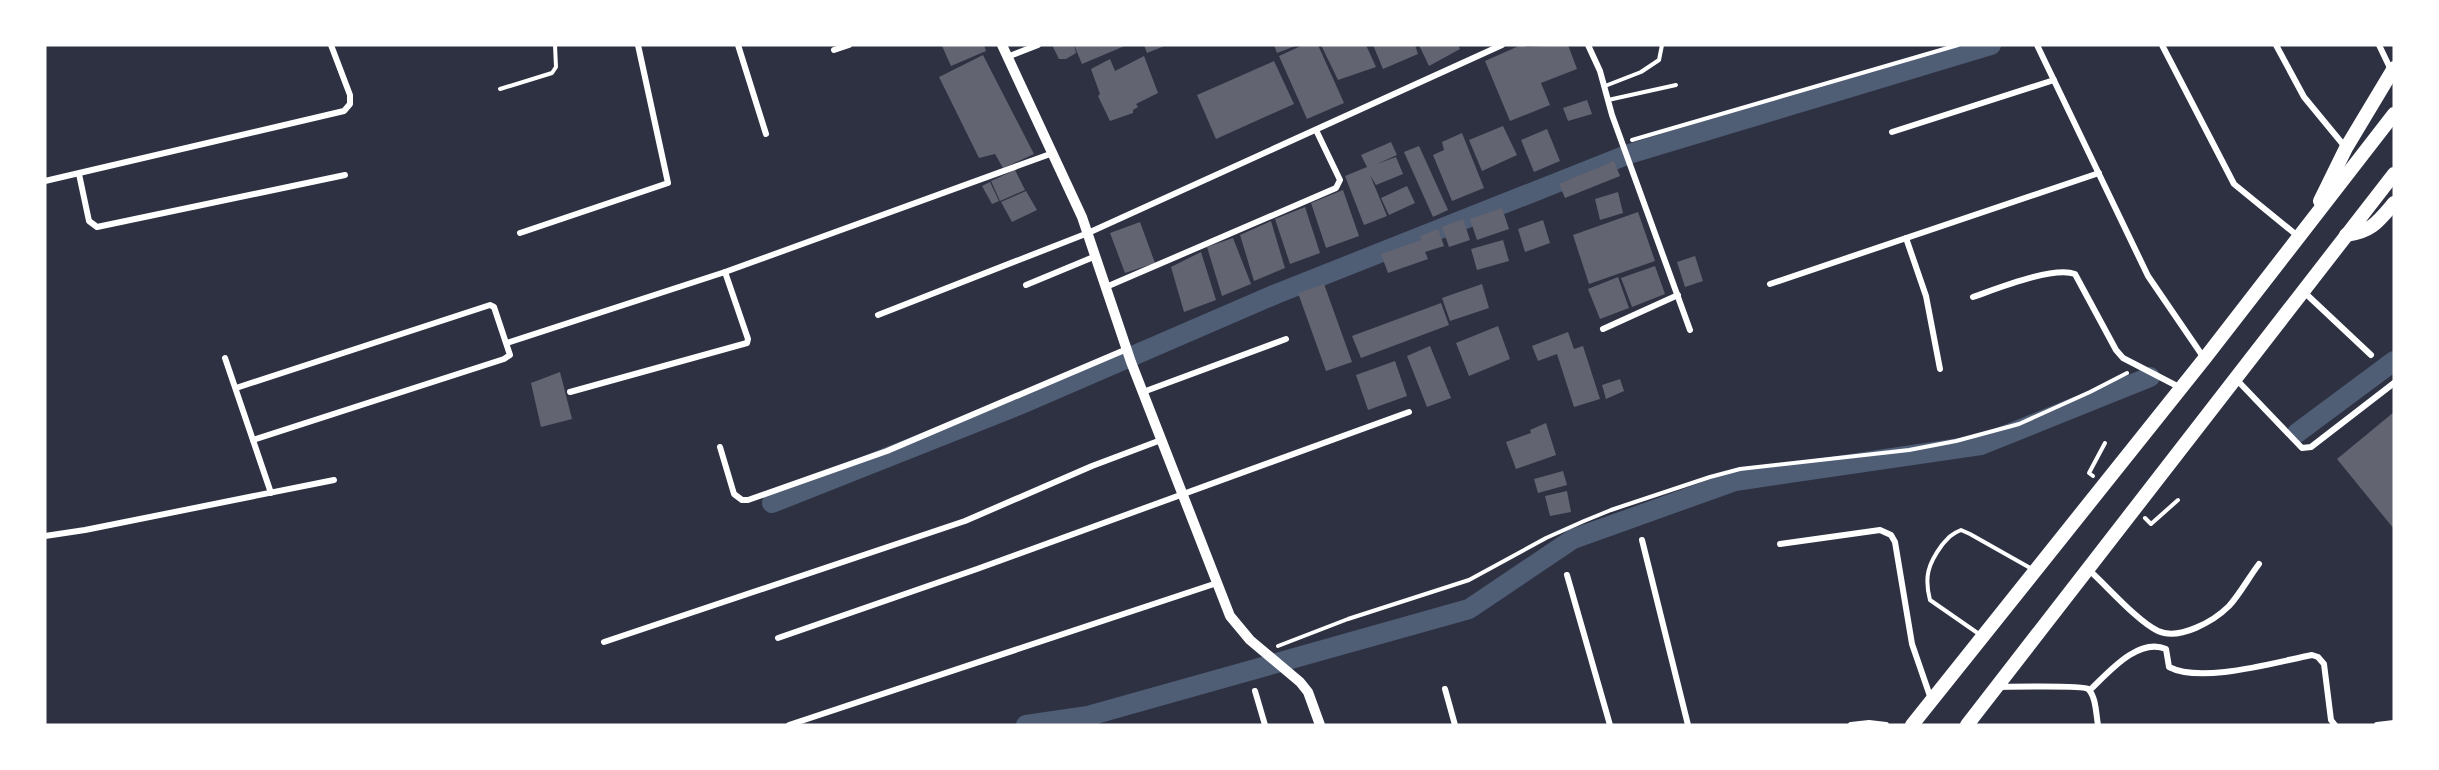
<svg xmlns="http://www.w3.org/2000/svg" width="2439" height="770" font-family="'DejaVu Sans',sans-serif">
  <style>
    .lines { fill: none; stroke-linecap: round; stroke-linejoin: round }
    .canal { stroke: #4f5d75; stroke-width: 20 }
    .building { fill: #626471 }
    .path { stroke: #fff; stroke-width: 4 }
    .service { stroke: #fff; stroke-width: 4 }
    .minor { stroke: #fff; stroke-width: 6 }
    .tertiary { stroke: #fff; stroke-width: 10 }
    .primary { stroke: #fff; stroke-width: 14 }
  </style>
  <rect width="100%" height="100%" fill="#2d3142"/>
  <g class="lines">
    <!-- canal -->
    <g class="canal">
      <polyline points="2297,433 2394,361"/>
      <polyline points="772,503 1019,405 1276,294 1629,154 1991,45"/>
      <polyline points="1026,725 1088,716 1469,609 1573,539 1735,481 1981,445 2150,377"/>
    </g>
  </g>
  <!-- building -->
  <g class="building">
    <polygon points="944,45 984,45 986,51 951,66 942,46"/>
    <polygon points="1052,45 1074,45 1076,53 1066,59 1059,59"/>
    <polygon points="1074,45 1127,45 1082,64"/>
    <polygon points="1144,45 1167,45 1147,53"/>
    <polygon points="1274,45 1298,45 1277,53"/>
    <polygon points="1303,45 1318,45 1344,103 1307,119 1279,56"/>
    <polygon points="1321,45 1366,45 1376,67 1338,80"/>
    <polygon points="1373,45 1415,45 1418,54 1383,69"/>
    <polygon points="1419,45 1458,45 1460,49 1429,66"/>
    <polygon points="1521,45 1527,47 1568,45 1577,69 1541,83 1550,105 1510,121 1485,61"/>
    <polygon points="983,55 1034,154 1003,168 995,154 979,158 939,77"/>
    <polygon points="1144,56 1158,93 1136,104 1138,107 1133,110 1133,113 1110,121 1098,96 1100,94 1091,69 1110,59 1115,71"/>
    <polygon points="1274,61 1294,104 1216,139 1197,95"/>
    <polygon points="1587,100 1592,114 1568,121 1563,108"/>
    <polygon points="1503,126 1517,155 1482,171 1469,140"/>
    <polygon points="1547,129 1560,161 1534,172 1521,140"/>
    <polygon points="1462,133 1484,188 1452,201 1433,155 1444,150 1442,142"/>
    <polygon points="1391,142 1397,155 1377,164 1396,157 1403,174 1376,185 1370,175 1387,216 1364,225 1345,176 1367,167 1361,155"/>
    <polygon points="1419,146 1448,210 1433,217 1404,152"/>
    <polygon points="1614,161 1620,176 1565,198 1559,184"/>
    <polygon points="1015,170 1025,190 1000,201 991,181"/>
    <polygon points="990,182 999,201 992,204 982,186"/>
    <polygon points="1407,186 1415,203 1389,215 1381,198"/>
    <polygon points="1343,190 1359,236 1326,248 1311,203"/>
    <polygon points="1026,191 1037,210 1012,222 1001,202"/>
    <polygon points="1618,192 1623,213 1600,220 1595,199"/>
    <polygon points="1305,207 1320,253 1290,264 1275,219"/>
    <polygon points="1502,208 1509,229 1477,240 1470,219"/>
    <polygon points="1638,212 1655,261 1589,284 1573,235"/>
    <polygon points="1463,219 1470,240 1449,247 1442,227"/>
    <polygon points="1543,220 1550,243 1525,252 1518,229"/>
    <polygon points="1271,221 1285,268 1254,281 1240,235"/>
    <polygon points="1140,222 1155,263 1125,273 1110,233"/>
    <polygon points="1438,229 1444,246 1425,252 1428,259 1388,273 1381,254 1421,240 1420,236"/>
    <polygon points="1233,238 1251,284 1222,296 1207,247"/>
    <polygon points="1503,240 1509,261 1477,270 1471,249"/>
    <polygon points="1201,252 1216,300 1184,312 1171,267"/>
    <polygon points="1695,256 1703,281 1685,287 1677,262"/>
    <polygon points="1655,266 1665,294 1632,307 1621,278"/>
    <polygon points="1618,277 1629,308 1600,319 1588,289"/>
    <polygon points="1324,284 1352,362 1326,371 1298,293"/>
    <polygon points="1482,284 1489,308 1450,321 1442,298"/>
    <polygon points="1441,303 1449,325 1361,358 1352,336"/>
    <polygon points="1498,326 1510,359 1469,376 1456,343"/>
    <polygon points="1568,332 1574,349 1583,346 1600,399 1574,407 1557,354 1538,361 1532,346"/>
    <polygon points="1430,346 1451,398 1427,407 1407,356"/>
    <polygon points="1395,361 1407,396 1368,410 1356,375"/>
    <polygon points="560,372 572,419 541,427 531,383"/>
    <polygon points="1620,379 1624,391 1606,399 1602,385"/>
    <polygon points="2394,412 2394,529 2337,459"/>
    <polygon points="1546,423 1556,455 1516,469 1506,442 1531,433 1530,430"/>
    <polygon points="1563,471 1567,485 1538,493 1534,479"/>
    <polygon points="1567,491 1571,512 1550,516 1545,496"/>
  </g>
  <g class="lines">
    <!-- path -->
    <g class="path">
      <polyline points="1632,140 1958,45"/>
      <polyline points="2093,476 2089,473 2105,443"/>
      <polyline points="2145,518 2151,524 2178,500"/>
      <polyline points="1278,646 1348,619 1469,580 1546,538 1584,521 1611,510 1710,477 1740,469 1909,450 1956,441 2019,424 2090,392 2127,373"/>
    </g>
    <!-- service -->
    <g class="service">
      <polyline points="1605,86 1641,72 1659,60 1662,45"/>
      <polyline points="500,89 552,73 556,67 555,45"/>
      <polyline points="1608,100 1676,85"/>
      <path d="M1979 634 1930 600C1924 577 1928 564 1942 545 1948 538 1951 534 1961 530L1970 534 2032 569"/>
    </g>
    <!-- minor -->
    <g class="minor">
      <polyline points="738,45 766,134"/>
      <polyline points="1588,45 1600,71 1612,115 1690,330"/>
      <polyline points="2037,45 2148,276 2204,358"/>
      <polyline points="2162,45 2234,184 2299,237"/>
      <polyline points="2276,45 2304,97 2346,148"/>
      <polyline points="2379,45 2391,70"/>
      <polyline points="834,50 849,45"/>
      <polyline points="1007,57 1038,45"/>
      <polyline points="1892,132 2054,80"/>
      <polyline points="79,174 89,221 97,227 345,175"/>
      <polyline points="45,181 344,111 350,104 350,95 331,45"/>
      <polyline points="520,233 668,183 638,45"/>
      <polyline points="1906,238 1926,296 1940,369"/>
      <polyline points="1770,284 2099,173"/>
      <polyline points="1026,285 1096,256"/>
      <polyline points="1106,287 1336,188 1340,180 1316,130"/>
      <polyline points="2304,292 2371,355"/>
      <path d="M1973 297C1996 289 2053 266 2075 274L2116 350 2123 358 2181 388"/>
      <polyline points="878,315 1088,233 1502,45"/>
      <polyline points="1603,329 1678,295"/>
      <polyline points="507,343 725,272 1053,153"/>
      <polyline points="225,358 271,493"/>
      <polyline points="2236,379 2302,448 2311,447 2394,383"/>
      <polyline points="236,388 490,305 494,307 510,355 504,359 253,440"/>
      <polyline points="570,392 747,343 748,339 725,272"/>
      <polyline points="1143,392 1286,339"/>
      <polyline points="720,447 734,494 742,500 748,500 887,451 1127,349"/>
      <polyline points="45,536 85,530 334,480"/>
      <polyline points="1642,540 1688,725"/>
      <polyline points="1780,544 1880,530 1891,535 1895,542 1912,644 1931,699"/>
      <path d="M2089 570C2107 586 2137 621 2158 631 2179 641 2214 621 2229 606 2240 594 2249 577 2259 564"/>
      <polyline points="1567,575 1610,725"/>
      <polyline points="778,638 977,569 1409,412"/>
      <polyline points="604,642 965,521 1092,466 1161,440"/>
      <path d="M1998 687C2010 687 2083 685 2088 689 2096 696 2096 714 2098 725"/>
      <polyline points="1445,689 1455,725"/>
      <path d="M2090 690C2108 673 2138 637 2166 649L2169 667C2201 684 2276 662 2312 655L2318 657 2324 664 2331 720 2335 725"/>
      <polyline points="1255,691 1265,725"/>
      <polyline points="789,725 1217,583"/>
      <polyline points="1851,725 1869,723 1886,725"/>
      <polyline points="2377,725 2394,723"/>
    </g>
    <!-- tertiary -->
    <polyline class="tertiary" points="1002,45 1082,217 1131,362 1230,616 1250,640 1300,682 1308,692 1320,725"/>
    <!-- primary -->
    <g class="primary">
      <polyline points="2320,201 2346,148 2394,68"/>
      <path d="M2346 235C2371 232 2378 222 2394 203"/>
      <polyline points="1912,725 2205,358 2394,114"/>
      <polyline points="1967,725 2394,174"/>
    </g>
  </g>
  <!-- border -->
  <rect width="2439" height="770" fill="none" stroke="#ffffff" stroke-width="93"/>
</svg>
